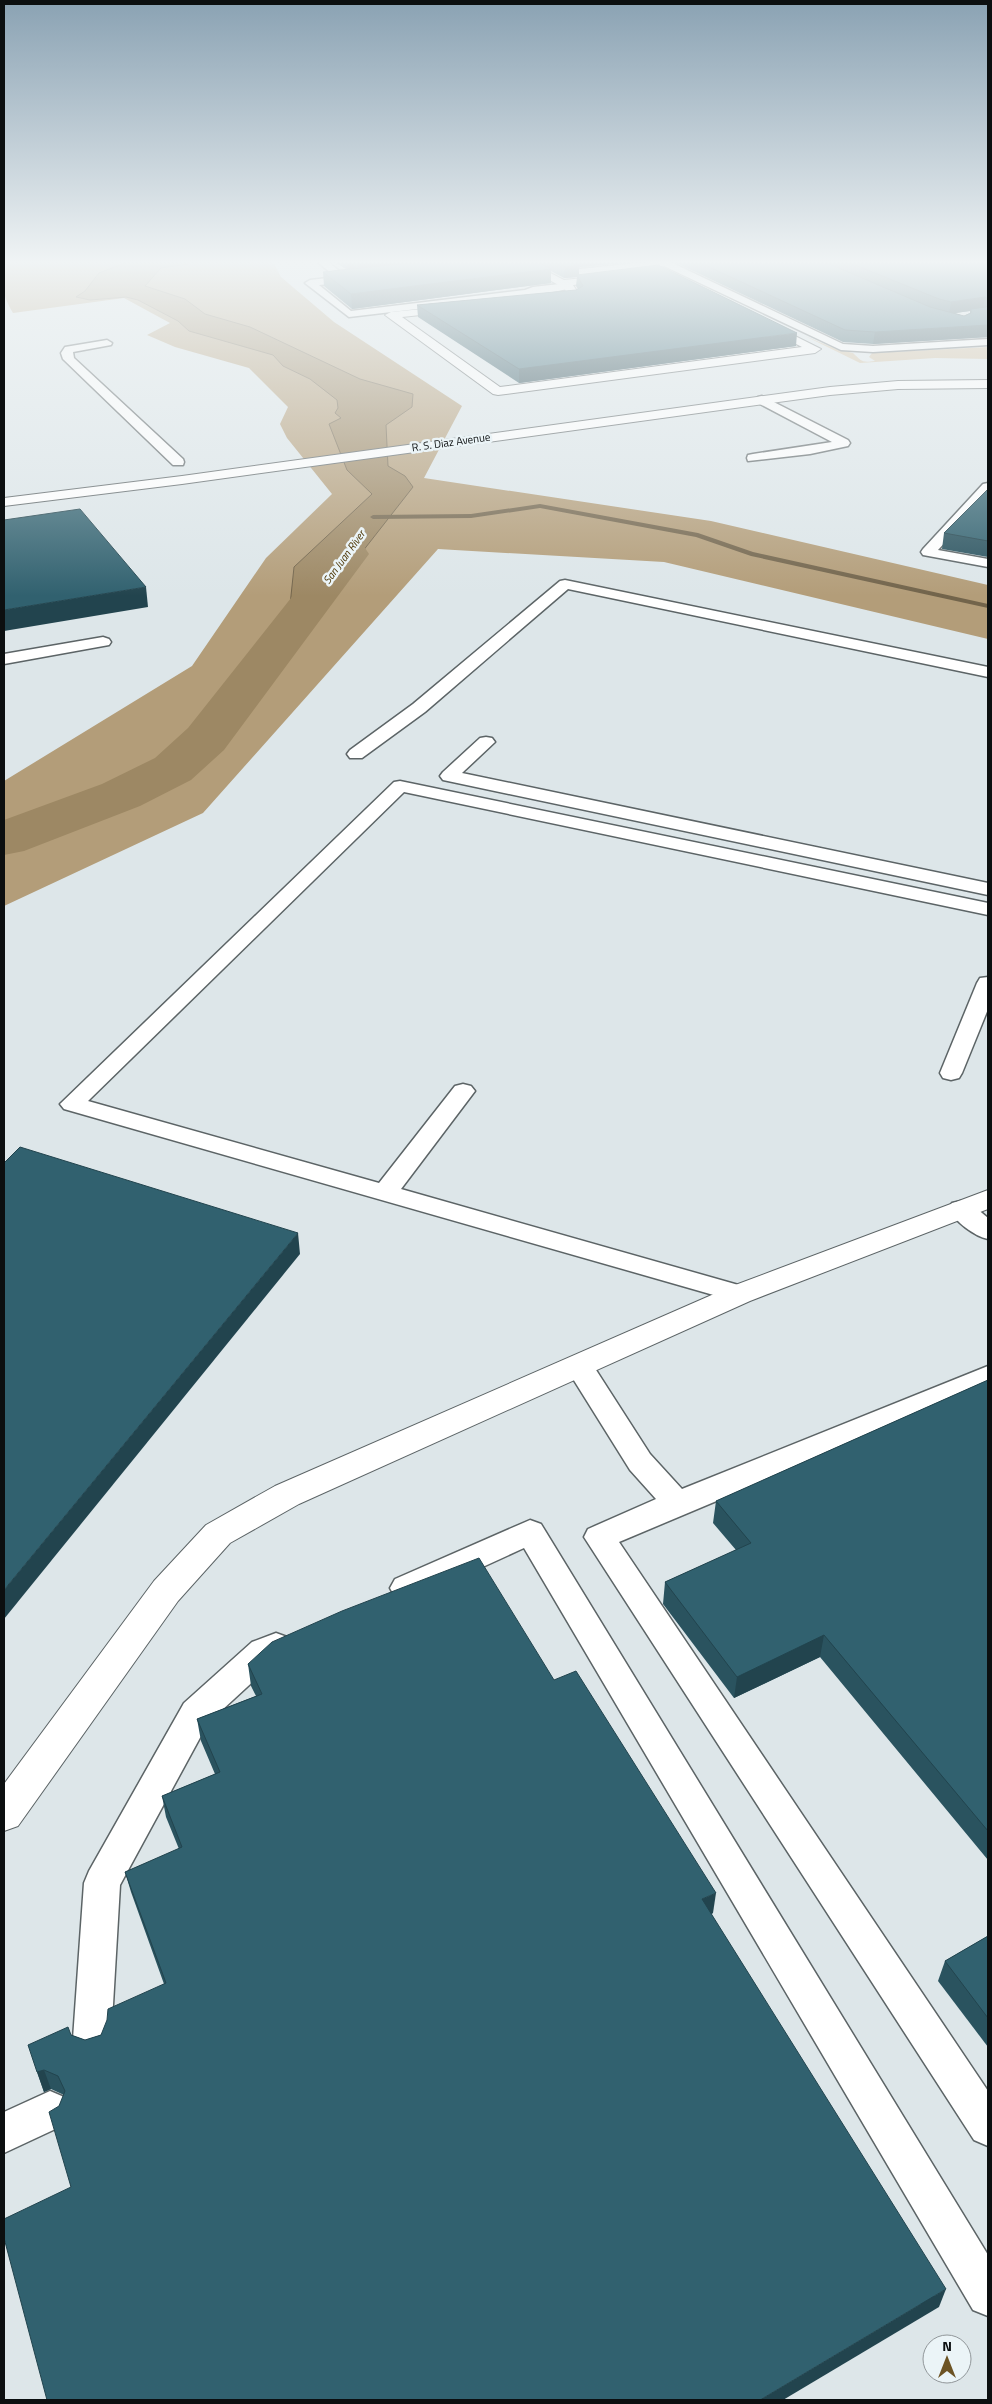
<svg xmlns="http://www.w3.org/2000/svg" width="992" height="2404" font-family="'Titillium Web',sans-serif">
  <style>
    .green { fill: #ceb997 }
    .forest { fill: #b39d79 }
    .water { fill: #9d8864; stroke: #72644b }
    .lines { fill: none; stroke-linecap: round; stroke-linejoin: round }
    .stream { fill: #72644b; fill-rule: evenodd }
    .river { fill: #9d8864; fill-rule: evenodd }
    .service-casing { stroke: #5c6466; stroke-width: 3 }
    .minor-casing { stroke: #5c6466; stroke-width: 2 }
    .tertiary-casing { stroke: #5c6466; stroke-width: 2 }
    .service { fill: #fff; fill-rule: evenodd }
    .minor { fill: #fff; fill-rule: evenodd }
    .tertiary { fill: #fff; fill-rule: evenodd }
    .wall { fill: #2a535f; fill-rule: evenodd }
    .shaded-wall { fill: #22444e }
    .building { fill: #31616f; stroke: #22444e }
    .labels { text-anchor: middle; dominant-baseline: central; stroke-width: 5; stroke-linejoin: round; paint-order: stroke }
    .far-street-label { font-size: 11px; fill: #0c0f10; stroke: #ebf4f7 }
    .far-water-label { font-size: 11px; font-style: italic; fill: #4e3706; stroke: #ebf4f7 }
  </style>
  <rect width="100%" height="100%" fill="#dde6e9"/>
  <!-- green -->
  <path class="green" d="M805 336 836 349 853 353C862 361 861 363 875 361L869 357 872 353 988 347V359L935 358 860 363Z"/>
  <!-- forest -->
  <path class="forest" d="M8 260H272L281 277 334 322 462 406 424 478 711 521 988 585V639L664 562 438 549 203 813 4 906V781L192 666 266 558 332 494 287 438 280 424 288 407 249 368 175 347 147 335 170 323 124 298 13 313C0 291 2 283 8 260Z"/>
  <!-- water -->
  <polygon class="water" points="133,260 179,260 188,264 161,268 145,286 185,299 205,314 250,327 360,379 413,394 412,407 386,425 388,466 405,476 413,487 316,611 287,634 294,567 372,494 347,470 329,424 341,418 335,413 338,408 337,400 310,379 283,366 273,355 189,331 178,321 138,300 126,297 90,300 76,297 85,291 99,273"/>
  <g class="lines">
    <!-- stream -->
    <polygon class="stream" points="540,504 698,533 753,552 988,604 988,608 751,556 696,537 540,508 471,518 373,519 370,517 373,515 471,514"/>
    <!-- river -->
    <polygon class="river" points="348,542 363,545 369,554 224,750 191,780 140,806 24,851 4,855 4,820 102,784 155,758 188,728 333,545"/>
    <defs>
      <g id="service">
        <path d="M315 260H325L342 273 354 271 363 278 358 281 319 285 351 311 525 290 533 287 568 283 573 286C565 292 539 293 527 296L349 317 305 283 310 280 336 277Z"/>
        <path d="M545 260C558 259 567 267 580 269L666 260 843 344 873 346 988 339V345L873 352 841 350 664 266 580 275 566 272Z"/>
        <polygon points="107,340 112,343 111,345 73,352 74,358 183,459 184,462 183,465 173,465 63,359 61,353 65,347"/>
        <polygon points="762,396 848,440 850,443 848,446 810,454 748,461 747,458 748,455 753,454 832,442 758,403 756,400 758,397"/>
        <polygon points="988,483 988,495 938,550 988,559 988,567 923,555 921,552 923,549 983,484"/>
        <polygon points="565,580 988,667 988,677 568,589 425,712 362,758 350,758 347,754 350,750 413,704 560,581"/>
        <polygon points="103,637 109,639 111,642 109,645 4,664 4,654"/>
        <polygon points="486,737 492,738 495,742 462,773 988,883 988,895 443,780 440,776 443,772 480,738"/>
        <polygon points="400,781 988,903 988,915 404,792 88,1101 379,1183 455,1086 463,1084 471,1086 475,1091 401,1189 749,1288 753,1294 749,1300 740,1303 731,1300 64,1109 60,1104 394,782"/>
        <polygon points="988,977 988,1009 962,1073 959,1078 951,1080 943,1078 940,1073 977,983 980,978"/>
        <path d="M961 1201 970 1203 988 1218V1239C974 1236 956 1222 948 1209L952 1203Z"/>
        <polygon points="579,1356 589,1359 650,1454 682,1489 988,1366 988,1387 619,1542 988,2091 988,2146 974,2140 584,1537 588,1529 656,1499 630,1470 565,1366 569,1359"/>
        <polygon points="530,1520 541,1524 988,2255 988,2316 973,2310 524,1548 417,1597 406,1601 395,1597 390,1588 395,1579"/>
        <polygon points="276,1633 287,1637 292,1646 287,1655 274,1662 208,1723 120,1885 111,2039 106,2053 92,2058 78,2053 73,2039 84,1883 89,1871 184,1703 252,1642"/>
        <polygon points="50,2091 64,2097 70,2111 64,2125 4,2153 4,2112"/>
      </g>
      <g id="minor">
        <polygon points="513,260 525,260 564,280 612,275 617,278 612,281 573,285 581,297 579,299 546,303 542,302 542,298 568,294 564,288"/>
        <polygon points="454,306 458,307 458,311 402,317 500,387 802,347 759,325 757,323 763,320 821,349 815,353 498,395 493,394 385,315 391,312"/>
      </g>
      <g id="tertiary">
        <polygon points="988,380 988,388 898,389 830,395 182,484 4,506 4,498 182,476 830,387 898,381"/>
        <polygon points="988,1190 988,1209 750,1301 299,1504 230,1543 178,1601 18,1826 4,1831 4,1784 154,1581 206,1525 275,1486 730,1287"/>
      </g>
    </defs>
    <!-- service casing -->
    <use href="#service" class="service-casing"/>
    <!-- minor casing -->
    <use href="#minor" class="minor-casing"/>
    <!-- tertiary casing -->
    <use href="#tertiary" class="tertiary-casing"/>
    <!-- service -->
    <use href="#service" class="service"/>
    <!-- minor -->
    <use href="#minor" class="minor"/>
    <!-- tertiary -->
    <use href="#tertiary" class="tertiary"/>
  </g>
  <!-- wall -->
  <g class="wall">
    <polygon points="331,260 654,260 579,267 579,275 796,346 519,383 418,317 417,305 576,290 578,289 576,286 577,277 564,278 551,271 551,283 352,309 324,286 323,272 346,269"/>
    <path d="M670 260H988V337L873 344 843 342ZM970 311V313L964 316 955 313Z"/>
    <polygon points="988,489 988,557 942,549 944,533"/>
    <polygon points="988,1380 988,1860 820,1657 734,1698 663,1604 665,1582 736,1550 713,1523 716,1501"/>
    <polygon points="248,1664 554,1680 713,1913 711,1914 939,2307 71,2187 59,2106 64,2095 51,2089 44,2092 37,2072 71,2035 85,2040 101,2035 164,1984 131,1892 125,1872 179,1849 166,1817 162,1796 215,1774 201,1741 197,1719 256,1696 251,1686"/>
    <polygon points="988,1936 988,2047 938,1981 945,1961"/>
  </g>
  <!-- shaded-wall -->
  <g class="shaded-wall">
    <polygon points="347,260 353,260 354,269 347,270"/>
    <polygon points="378,260 477,260 359,273 358,262"/>
    <polygon points="580,260 654,260 580,267"/>
    <polygon points="579,265 579,277 577,275 577,277 564,278 565,267"/>
    <polygon points="551,269 551,283 352,309 351,294"/>
    <polygon points="985,297 983,309 949,314 951,302"/>
    <polygon points="988,325 988,337 873,344 875,332"/>
    <polygon points="797,333 796,346 519,383 519,369"/>
    <polygon points="146,587 148,607 4,631 4,610"/>
    <polygon points="298,1233 300,1254 4,1619 4,1590"/>
    <polygon points="824,1635 820,1657 734,1698 737,1677"/>
    <polygon points="716,1893 713,1913 699,1920 702,1899"/>
    <polygon points="44,2070 51,2089 44,2092 37,2072"/>
    <polygon points="946,2289 939,2307 783,2400 760,2400"/>
  </g>
  <!-- building -->
  <g class="building">
    <polygon points="355,260 378,260 358,262"/>
    <polygon points="439,260 535,260 551,269 351,294 323,272"/>
    <polygon points="550,260 561,260 565,262 579,265 565,267"/>
    <polygon points="694,260 820,260 930,307 964,316 971,313 971,309 986,307 988,305 988,325 875,332 845,330"/>
    <polygon points="843,260 988,260 988,299 985,297 951,302 939,299"/>
    <polygon points="658,265 797,333 519,369 417,305 576,290 583,286 577,275"/>
    <polygon points="988,489 988,541 944,533"/>
    <polygon points="80,509 146,587 4,610 4,520"/>
    <polygon points="20,1147 298,1233 4,1590 4,1163"/>
    <polygon points="988,1380 988,1831 824,1635 737,1677 665,1582 751,1543 716,1501"/>
    <polygon points="479,1558 554,1680 576,1671 716,1893 702,1899 946,2289 760,2400 47,2400 4,2238 4,2219 71,2187 49,2112 59,2106 65,2091 58,2076 44,2070 37,2072 28,2045 68,2027 71,2035 85,2040 101,2035 107,2020 108,2009 166,1983 125,1872 182,1847 162,1796 220,1772 197,1719 262,1694 248,1664 272,1642 342,1611"/>
    <polygon points="988,1936 988,2018 945,1961"/>
  </g>
  <!-- sky -->
  <linearGradient id="sky" x2="0" y2="1"><stop stop-color="#8aa2b3"/><stop offset="0.44" stop-color="#f0f4f5"/><stop offset="1" stop-color="#f0f4f5" stop-opacity="0"/></linearGradient>
  <rect width="992" height="596" fill="url(#sky)"/>
  <g class="labels">
    <!-- far-street labels -->
    <g class="far-street-label">
      <text transform="translate(451 442) rotate(-8)">R. S. Diaz Avenue</text>
    </g>
    <!-- far-water labels -->
    <g class="far-water-label">
      <text transform="translate(344 557) rotate(-54)">San Juan River</text>
    </g>
  </g>
  <!-- border -->
  <rect width="992" height="2404" fill="none" stroke="#0c0f10" stroke-width="10"/>
  <!-- north arrow -->
  <g transform="translate(947 2359)"><circle r="24" fill="#ebf4f7" stroke="#92989b"/>
  <path d="M0-4L9 19L0 12L-9 19Z" fill="#6c5324"/>
  <text y="-8" font-size="14" font-weight="bold" text-anchor="middle" fill="#0c0f10">N</text>
  </g>
</svg>
